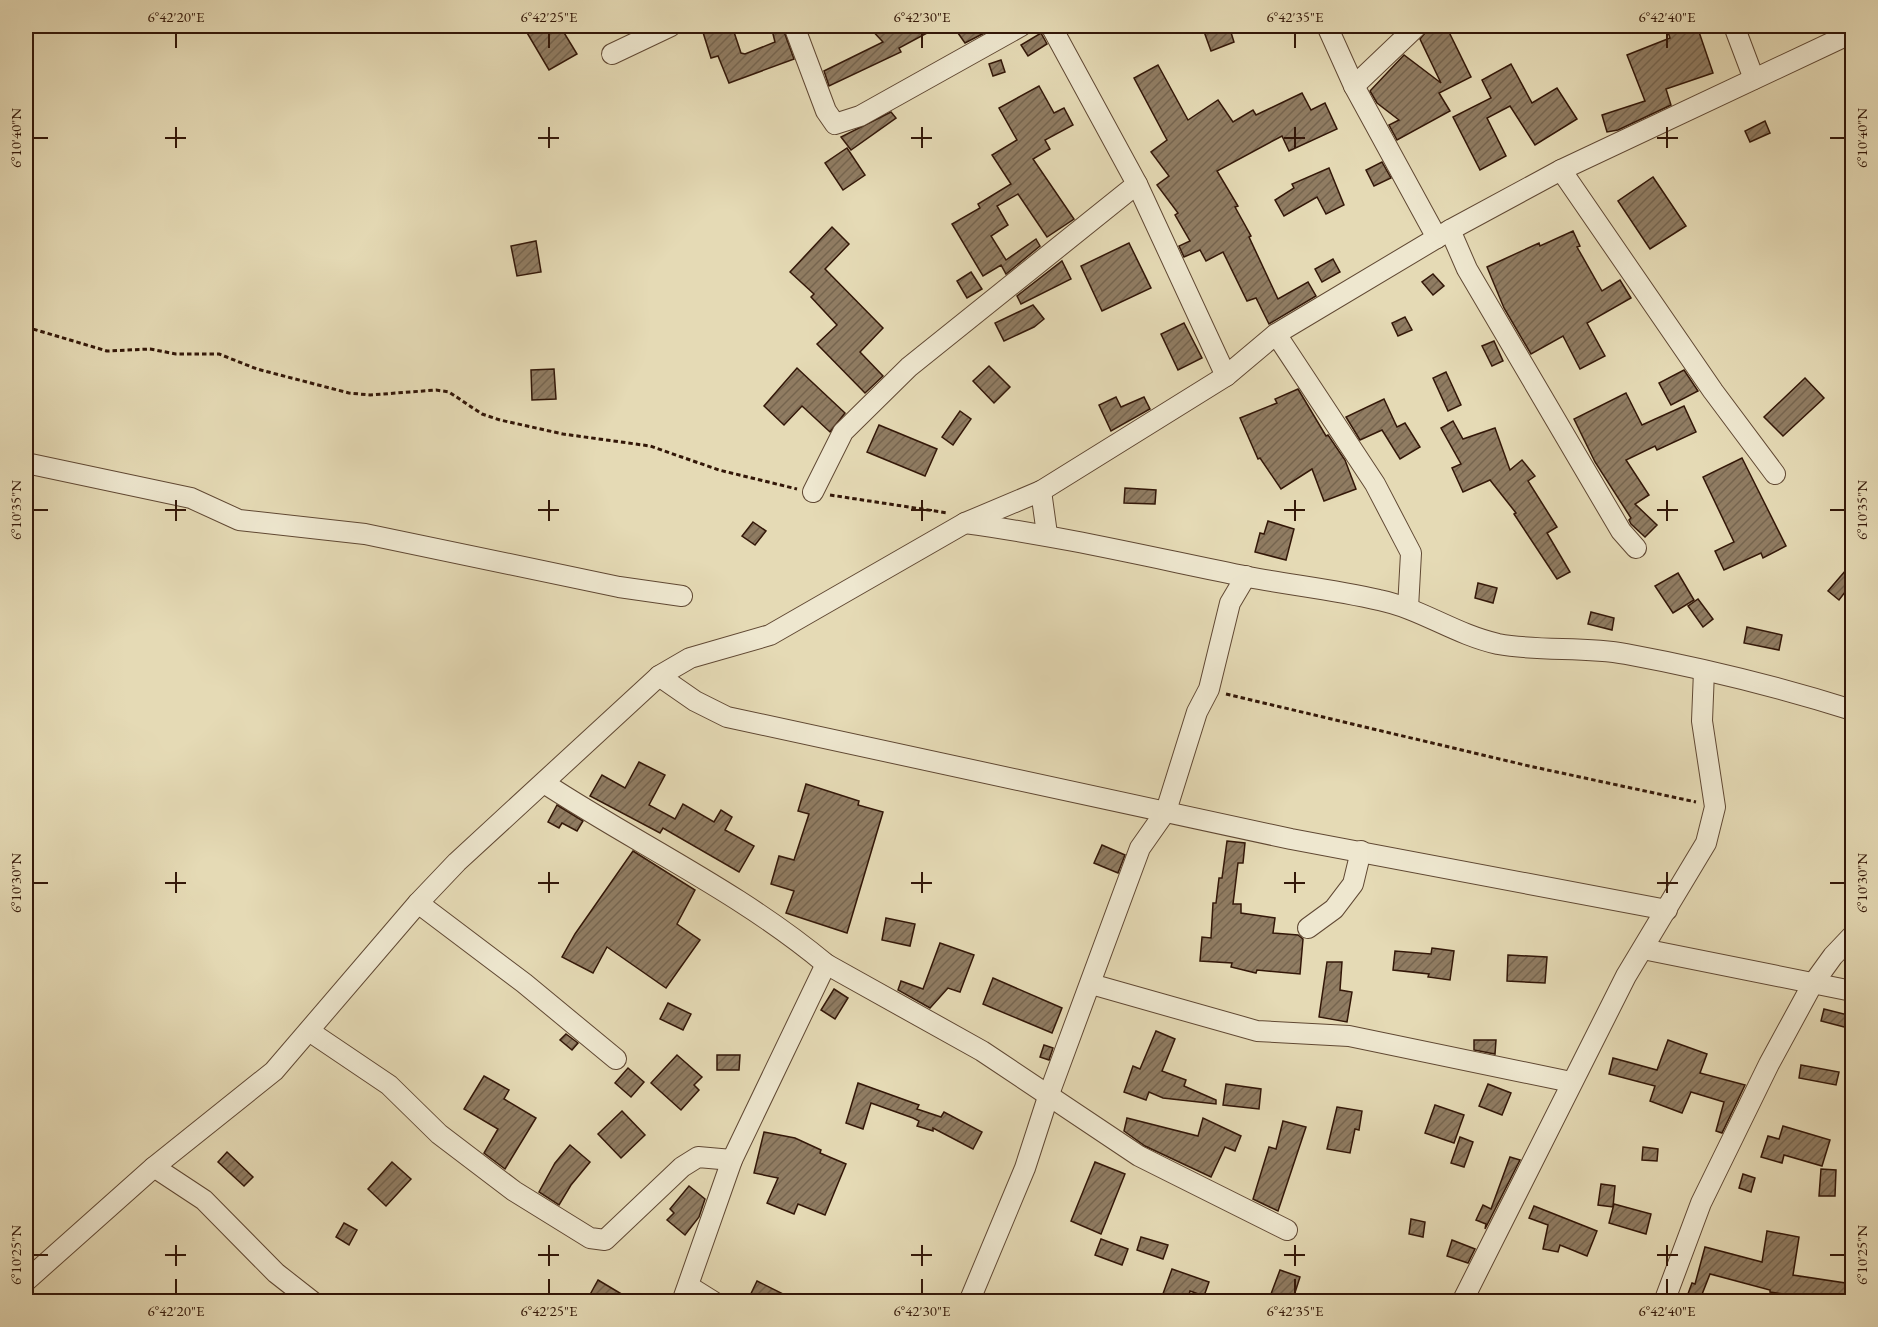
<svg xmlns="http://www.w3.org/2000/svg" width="1878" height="1327" font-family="'EB Garamond',serif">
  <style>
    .building { fill: url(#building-hatch); stroke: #331708; stroke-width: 1.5 }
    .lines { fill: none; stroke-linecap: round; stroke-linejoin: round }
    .minor-casing { stroke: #604833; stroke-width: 22 }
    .path { stroke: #331708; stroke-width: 3; stroke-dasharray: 4.5 3; stroke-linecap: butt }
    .minor { stroke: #eee7cf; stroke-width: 20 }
    .ticks { fill: none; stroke: #331708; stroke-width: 2 }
    .neatline { fill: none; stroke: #331708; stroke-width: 2 }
    .ticks-label { font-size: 15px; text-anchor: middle; fill: #331708 }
  </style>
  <defs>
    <pattern id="building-hatch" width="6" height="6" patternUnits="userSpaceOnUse" patternTransform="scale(1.5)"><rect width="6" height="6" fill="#907c62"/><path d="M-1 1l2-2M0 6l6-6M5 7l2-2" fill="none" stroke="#76654f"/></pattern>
  </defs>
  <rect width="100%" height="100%" fill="#e5dab5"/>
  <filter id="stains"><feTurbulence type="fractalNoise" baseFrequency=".00333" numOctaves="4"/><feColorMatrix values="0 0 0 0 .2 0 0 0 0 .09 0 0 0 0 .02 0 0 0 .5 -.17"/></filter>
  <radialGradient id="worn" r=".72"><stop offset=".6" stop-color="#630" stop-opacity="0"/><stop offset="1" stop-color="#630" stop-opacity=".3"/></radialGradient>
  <!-- building -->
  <g class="building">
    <polygon points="523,26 560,26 577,54 549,70"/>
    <polygon points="701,26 732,26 741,53 745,54 775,42 771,26 782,26 794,59 729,83 718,56 711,58"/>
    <polygon points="868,26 940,26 899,48 901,52 829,86 824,71 883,42"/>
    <polygon points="953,26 989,26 990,30 965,43"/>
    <polygon points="1202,26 1229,26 1234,42 1211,51"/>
    <polygon points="1434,26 1446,26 1471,77 1439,93 1450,111 1397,140 1389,125 1399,120 1377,103 1370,91 1404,55 1441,83 1420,39 1429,28"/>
    <polygon points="1666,26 1697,26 1713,73 1666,89 1671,105 1618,130 1607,132 1602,115 1645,101 1627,55 1670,38"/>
    <polygon points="1041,33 1047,44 1028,56 1021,45"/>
    <polygon points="1001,60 1005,72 993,76 989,64"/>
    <polygon points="1511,64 1532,103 1557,88 1577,119 1535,145 1510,106 1487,118 1506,156 1480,170 1453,117 1491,98 1482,80"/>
    <polygon points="1158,65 1188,120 1218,100 1233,122 1253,110 1256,115 1302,93 1311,110 1325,103 1337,129 1289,151 1282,136 1217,171 1238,206 1235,207 1251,236 1249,237 1278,299 1308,282 1316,296 1269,324 1256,298 1247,301 1223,252 1206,261 1200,250 1184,257 1179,246 1190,241 1175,215 1178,213 1157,185 1169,176 1151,152 1167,140 1134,78"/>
    <polygon points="1039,86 1054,113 1064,108 1073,125 1045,140 1050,149 1033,159 1074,219 1047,237 1018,194 997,206 1008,225 991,236 1006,260 1036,239 1040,246 1006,274 1001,265 983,276 952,224 980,208 978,204 1011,184 992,155 1017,140 999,108"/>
    <polygon points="891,112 896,118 851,150 841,137"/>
    <polygon points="1765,121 1770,133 1750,142 1745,131"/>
    <polygon points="847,148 865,175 843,190 825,163"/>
    <polygon points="1382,162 1391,178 1374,186 1366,170"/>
    <polygon points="1329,168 1344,205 1326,214 1317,197 1284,216 1275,200 1294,188 1292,184"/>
    <polygon points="1653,177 1686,226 1650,249 1618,201"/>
    <polygon points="832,227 849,244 825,269 883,328 860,352 883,376 865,393 817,344 837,325 811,297 814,294 790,272"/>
    <polygon points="1573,231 1580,246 1577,247 1602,291 1620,280 1631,298 1587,323 1605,356 1580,369 1563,336 1531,354 1504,308 1487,267 1539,243 1540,246"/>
    <polygon points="536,241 541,272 517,276 511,246"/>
    <polygon points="1129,243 1151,288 1102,311 1081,266"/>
    <polygon points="1333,259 1340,272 1322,282 1315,269"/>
    <polygon points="1062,261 1071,279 1021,304 1017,296"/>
    <polygon points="971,272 982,289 967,298 957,281"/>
    <polygon points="1433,274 1444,286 1433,295 1422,282"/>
    <polygon points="1033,305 1044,319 1034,327 1004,341 995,323"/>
    <polygon points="1405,317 1412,330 1398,336 1392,323"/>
    <polygon points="1184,323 1202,358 1178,370 1161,334"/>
    <polygon points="1494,341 1503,361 1492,366 1482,346"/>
    <polygon points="989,366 1010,387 994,403 973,381"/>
    <polygon points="797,368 845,413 830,432 802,406 784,425 764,406"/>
    <polygon points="554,369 556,399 532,400 531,370"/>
    <polygon points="1684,370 1698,391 1671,405 1659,383"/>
    <polygon points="1446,372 1461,405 1448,411 1433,378"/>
    <polygon points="1805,378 1824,398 1783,436 1764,417"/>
    <polygon points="1298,389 1326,436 1328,435 1345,460 1356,489 1324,501 1312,469 1281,489 1260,458 1258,459 1240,418 1277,403 1275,399"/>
    <polygon points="1626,393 1642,425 1684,406 1696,432 1657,450 1655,446 1626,460 1649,495 1635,504 1657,525 1645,537 1631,524 1629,520 1631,518 1595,462 1574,419"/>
    <polygon points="1116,397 1121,407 1144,397 1150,409 1111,431 1099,405"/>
    <polygon points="1384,399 1397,427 1405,423 1420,447 1400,459 1382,430 1360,440 1346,417"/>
    <polygon points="960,411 971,419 953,445 942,437"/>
    <polygon points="1453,421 1463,439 1495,428 1510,470 1522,460 1535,476 1528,481 1557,527 1547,533 1570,572 1557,579 1514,514 1516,513 1490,480 1463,492 1452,468 1461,464 1441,428"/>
    <polygon points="879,425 937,449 925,476 867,452"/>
    <polygon points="1742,458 1786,546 1763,558 1761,553 1724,570 1715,551 1734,542 1703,477"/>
    <polygon points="1125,488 1156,490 1155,504 1124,503"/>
    <polygon points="1268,521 1294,529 1286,560 1255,552 1260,533 1264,534"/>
    <polygon points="753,522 766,531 755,545 742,536"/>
    <polygon points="1852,563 1852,583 1839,600 1828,591"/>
    <polygon points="1678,573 1694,600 1673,613 1655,586"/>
    <polygon points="1478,583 1497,588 1493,603 1475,598"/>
    <polygon points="1698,599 1713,619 1703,627 1688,606"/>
    <polygon points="1591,612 1614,618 1612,630 1588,624"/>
    <polygon points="1747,627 1782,635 1779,650 1744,643"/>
    <polygon points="639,762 665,775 649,805 675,819 683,804 714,822 721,810 732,817 725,830 754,846 739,872 663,828 660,833 590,796 602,775 625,788"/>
    <polygon points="806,784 859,801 858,805 883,812 847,933 786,913 794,891 771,884 779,856 794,860 809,814 798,811"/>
    <polygon points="557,805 583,821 577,831 562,823 559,828 548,822"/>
    <polygon points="1227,841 1245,843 1243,863 1238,863 1233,904 1241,904 1241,913 1275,918 1273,933 1298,935 1303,939 1300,974 1257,970 1256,973 1231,967 1232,963 1200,961 1202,937 1211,938 1213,903 1216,903 1219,878 1222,878"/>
    <polygon points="1102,845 1125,855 1118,873 1094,863"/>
    <polygon points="633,851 695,890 677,924 700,940 666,988 607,947 593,973 562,957 575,934"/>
    <polygon points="886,918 915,924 910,946 882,940"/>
    <polygon points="940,943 974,955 960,992 948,988 930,1008 898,990 901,981 923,989"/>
    <polygon points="1432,948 1454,951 1450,980 1428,977 1429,974 1393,970 1395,951 1431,954"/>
    <polygon points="1508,955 1547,957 1545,983 1507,981"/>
    <polygon points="1327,962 1342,962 1340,990 1352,992 1347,1022 1319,1017"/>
    <polygon points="993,978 1062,1008 1052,1033 983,1004"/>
    <polygon points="834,989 848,998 835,1019 821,1010"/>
    <polygon points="668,1003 691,1014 683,1030 660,1019"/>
    <polygon points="1824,1009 1852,1016 1852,1029 1821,1021"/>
    <polygon points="1156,1031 1175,1039 1162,1071 1186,1080 1184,1086 1216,1100 1216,1104 1163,1098 1149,1092 1146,1100 1124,1092 1133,1066 1140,1069"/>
    <polygon points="566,1034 578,1043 572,1050 560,1040"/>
    <polygon points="1474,1040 1496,1040 1495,1054 1474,1050"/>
    <polygon points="1668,1040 1707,1054 1700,1073 1745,1085 1722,1133 1716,1131 1724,1102 1691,1092 1682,1113 1650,1101 1655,1086 1609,1074 1613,1058 1657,1070"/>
    <polygon points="1044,1045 1053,1048 1049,1060 1040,1057"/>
    <polygon points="677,1055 702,1077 694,1085 699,1090 681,1110 651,1083"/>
    <polygon points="717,1055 740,1055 739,1070 717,1070"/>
    <polygon points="1801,1065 1839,1072 1836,1085 1799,1078"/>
    <polygon points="628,1068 644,1082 631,1097 615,1083"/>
    <polygon points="484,1076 509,1090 504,1099 536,1118 505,1169 484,1153 498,1129 464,1109"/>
    <polygon points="858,1083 919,1105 917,1109 941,1117 944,1112 982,1132 973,1149 933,1128 933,1131 917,1126 919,1121 913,1118 871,1103 863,1129 846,1123"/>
    <polygon points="1226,1084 1261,1089 1259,1109 1223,1105"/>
    <polygon points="1488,1084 1511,1093 1502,1115 1479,1106"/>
    <polygon points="1435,1105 1464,1115 1454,1143 1425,1133"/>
    <polygon points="1337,1107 1362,1111 1359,1130 1355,1129 1350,1153 1327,1149"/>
    <polygon points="622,1111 645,1135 621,1158 598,1134"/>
    <polygon points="1127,1118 1198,1136 1203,1118 1241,1136 1235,1151 1225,1147 1211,1177 1145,1146 1124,1131"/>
    <polygon points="1283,1121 1306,1127 1278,1211 1253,1199 1269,1147 1276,1149"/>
    <polygon points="1783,1126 1830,1140 1822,1166 1784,1155 1782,1163 1761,1157 1768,1136 1779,1139"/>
    <polygon points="764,1132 795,1138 821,1150 820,1153 846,1164 825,1215 798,1204 794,1214 767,1203 778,1178 754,1173"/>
    <polygon points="1460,1137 1473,1142 1464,1167 1451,1163"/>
    <polygon points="570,1145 590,1162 571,1185 559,1205 539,1192 555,1163"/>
    <polygon points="1643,1147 1658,1149 1657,1161 1642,1160"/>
    <polygon points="227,1152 253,1177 244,1186 218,1162"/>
    <polygon points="1510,1157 1520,1160 1485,1229 1486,1224 1476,1220 1483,1205 1491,1209"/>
    <polygon points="392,1162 411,1179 386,1206 368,1189"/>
    <polygon points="1095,1162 1125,1174 1101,1234 1071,1221"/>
    <polygon points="1821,1169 1836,1170 1835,1196 1819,1196"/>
    <polygon points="1743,1174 1755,1178 1751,1192 1739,1188"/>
    <polygon points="1601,1184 1615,1186 1613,1207 1598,1205"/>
    <polygon points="689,1186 705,1199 699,1217 685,1235 667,1220 674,1213 670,1209"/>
    <polygon points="1614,1204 1651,1214 1646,1234 1609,1223"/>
    <polygon points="1534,1206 1597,1231 1587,1256 1560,1245 1558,1252 1543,1249 1548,1225 1529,1218"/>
    <polygon points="1411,1219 1425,1222 1423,1237 1409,1234"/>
    <polygon points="344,1223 357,1230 349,1245 336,1237"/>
    <polygon points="1767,1231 1799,1237 1793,1275 1852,1284 1852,1302 1791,1302 1791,1295 1770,1292 1770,1290 1710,1274 1699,1302 1685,1302 1692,1283 1695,1284 1705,1247 1762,1262"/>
    <polygon points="1141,1237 1168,1245 1163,1259 1137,1250"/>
    <polygon points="1101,1239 1128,1249 1122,1265 1095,1255"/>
    <polygon points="1452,1240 1475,1249 1468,1263 1447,1256"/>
    <polygon points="1172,1269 1209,1282 1204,1296 1190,1291 1187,1302 1160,1302"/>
    <polygon points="1280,1270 1300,1277 1292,1302 1268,1302"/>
    <polygon points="598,1280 635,1302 586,1302"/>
    <polygon points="757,1281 799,1302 747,1302"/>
  </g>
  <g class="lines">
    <defs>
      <g id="minor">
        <polyline points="794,26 826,111 835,124 860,116 1021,26"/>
        <polyline points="1051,26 1137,184 1226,376"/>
        <polyline points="1327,26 1354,86 1437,238"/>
        <polyline points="1734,26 1754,79"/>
        <polyline points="612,54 671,26"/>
        <polyline points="1354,86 1417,26"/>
        <polyline points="1561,170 1713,391 1775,474"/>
        <polyline points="1450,230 1467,269 1621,531 1636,548"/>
        <polyline points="1276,334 1375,484 1411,553 1408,608"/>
        <polyline points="26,463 191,498 239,520 365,534 619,587 682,596"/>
        <polyline points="1041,491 1047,534"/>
        <polyline points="813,492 843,432 909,367 1137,184"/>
        <path d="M965 523C1061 536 1154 558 1248 577 1291 585 1336 590 1379 600 1422 609 1454 634 1498 644 1541 652 1584 646 1626 654 1702 668 1779 687 1852 710"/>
        <polyline points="659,676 695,701 727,717 1291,839 1667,910"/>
        <path d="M544 783C637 844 740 892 826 964L982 1051 1139 1156 1287 1230"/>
        <polyline points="418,903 524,983 616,1059"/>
        <polyline points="1308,928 1334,909 1353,884 1361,851"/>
        <polyline points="1643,949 1852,991"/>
        <polyline points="1091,984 1257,1031 1349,1036 1571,1082"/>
        <polyline points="309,1031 389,1085 439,1134 514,1191 590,1238 605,1240 682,1167 698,1157 732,1160"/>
        <polyline points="154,1167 204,1200 276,1273 313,1302"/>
        <polyline points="26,1281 154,1167 274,1071 418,903 457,862 659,676 690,658 770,635 965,523 1041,491 1226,376 1276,334 1450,230 1561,170 1852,33"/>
        <polyline points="690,1287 714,1302"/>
        <polyline points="682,1302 732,1160 826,964"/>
        <polyline points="969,1302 1025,1168 1049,1094 1140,848 1166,811 1197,712 1209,689 1230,603 1246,576"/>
        <polyline points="1462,1302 1626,976 1706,843 1715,807 1702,721 1704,671"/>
        <polyline points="1664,1302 1701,1203 1769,1064 1812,985 1833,956 1852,936"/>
      </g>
    </defs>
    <!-- minor casing -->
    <use href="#minor" class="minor-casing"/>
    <!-- path -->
    <g class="path">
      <polyline points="26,327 107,351 150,349 176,354 219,354 257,369 349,393 370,395 436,390 449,392 482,414 500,420 563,434 650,446 719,470 797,489"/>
      <polyline points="830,495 948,513"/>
      <polyline points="1226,694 1529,766 1696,802"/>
    </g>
    <!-- minor -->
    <use href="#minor" class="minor"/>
  </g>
  <!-- ticks -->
  <path class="ticks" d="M176 33V48M549 33V48M922 33V48M1295 33V48M1667 33V48M176 127V148M549 127V148M922 127V148M1295 127V148M1667 127V148M33 138H48M165 138H186M538 138H559M911 138H932M1284 138H1305M1657 138H1678M1830 138H1845M176 500V521M549 500V521M922 500V521M1295 500V521M1667 500V521M33 510H48M165 510H186M538 510H559M911 510H932M1284 510H1305M1657 510H1678M1830 510H1845M176 872V893M549 872V893M922 872V893M1295 872V893M1667 872V893M33 883H48M165 883H186M538 883H559M911 883H932M1284 883H1305M1657 883H1678M1830 883H1845M176 1245V1266M549 1245V1266M922 1245V1266M1295 1245V1266M1667 1245V1266M33 1255H48M165 1255H186M538 1255H559M911 1255H932M1284 1255H1305M1657 1255H1678M1830 1255H1845M176 1279V1294M549 1279V1294M922 1279V1294M1295 1279V1294M1667 1279V1294"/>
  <!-- margin -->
  <rect width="1878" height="1327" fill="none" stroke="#e5dab5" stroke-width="66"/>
  <rect x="33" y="33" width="1812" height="1261" class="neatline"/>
  <g class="ticks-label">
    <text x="176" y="22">6°42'20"E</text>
    <text x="549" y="22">6°42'25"E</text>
    <text x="922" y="22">6°42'30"E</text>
    <text x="1295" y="22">6°42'35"E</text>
    <text x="1667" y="22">6°42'40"E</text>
    <text transform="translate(16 138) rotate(-90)" y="5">6°10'40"N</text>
    <text transform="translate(1862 138) rotate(-90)" y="5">6°10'40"N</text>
    <text transform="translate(16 510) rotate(-90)" y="5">6°10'35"N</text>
    <text transform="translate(1862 510) rotate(-90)" y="5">6°10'35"N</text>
    <text transform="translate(16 883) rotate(-90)" y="5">6°10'30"N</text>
    <text transform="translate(1862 883) rotate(-90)" y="5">6°10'30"N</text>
    <text transform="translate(16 1255) rotate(-90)" y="5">6°10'25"N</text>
    <text transform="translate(1862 1255) rotate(-90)" y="5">6°10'25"N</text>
    <text x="176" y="1316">6°42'20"E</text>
    <text x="549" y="1316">6°42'25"E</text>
    <text x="922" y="1316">6°42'30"E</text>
    <text x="1295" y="1316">6°42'35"E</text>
    <text x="1667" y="1316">6°42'40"E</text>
  </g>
  <rect width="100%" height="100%" filter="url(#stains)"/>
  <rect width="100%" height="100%" fill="url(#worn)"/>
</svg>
